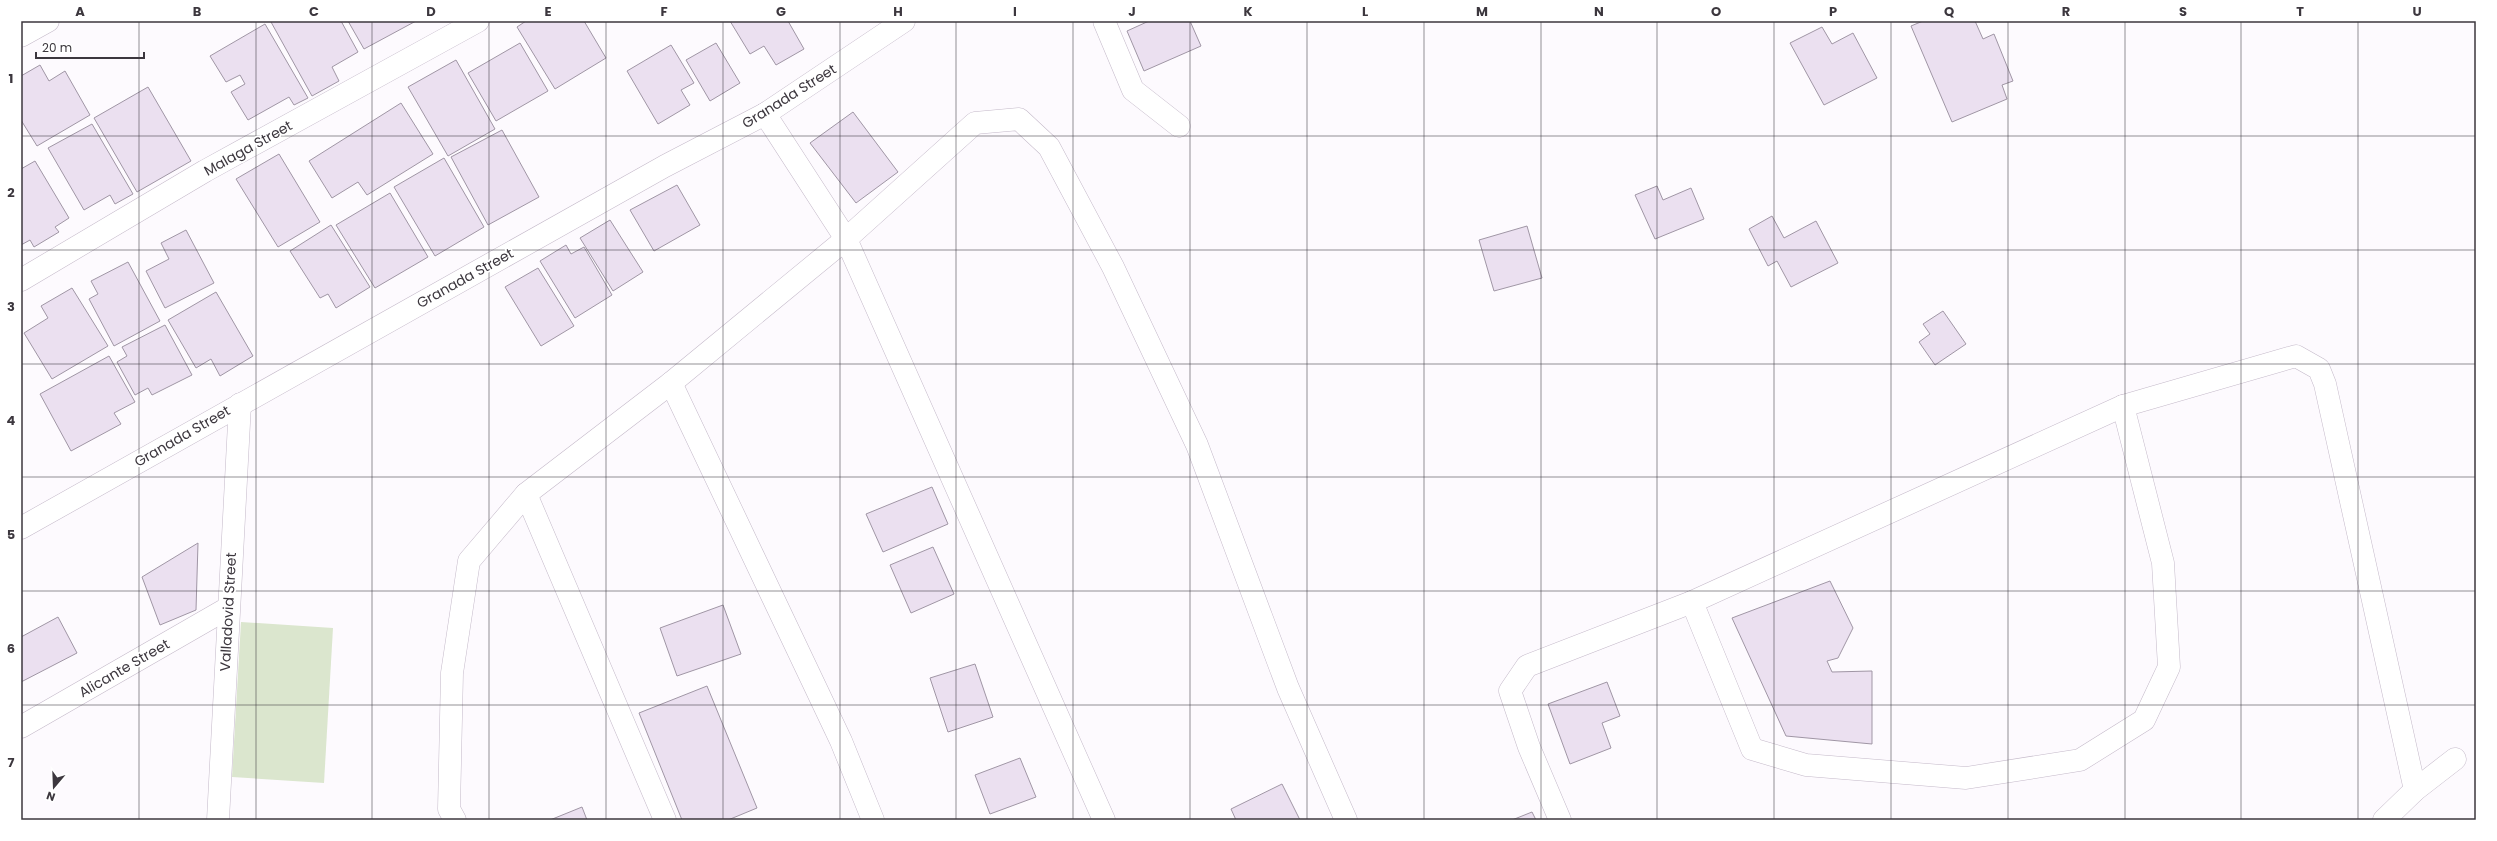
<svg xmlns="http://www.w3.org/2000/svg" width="2497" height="841" font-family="Poppins,sans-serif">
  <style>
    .green { fill: #dbe6ce }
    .building { fill: #ebe0f0; stroke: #a096a5 }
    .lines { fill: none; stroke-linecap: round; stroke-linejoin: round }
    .minor-casing { stroke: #c4b9c9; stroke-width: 23 }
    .minor { stroke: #fff; stroke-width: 22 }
    .grid { fill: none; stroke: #3c373e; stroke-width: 1; stroke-opacity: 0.55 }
    .labels { text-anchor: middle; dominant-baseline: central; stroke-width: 3.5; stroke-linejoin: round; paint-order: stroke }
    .street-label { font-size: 14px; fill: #3c373e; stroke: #fff }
    .neatline { fill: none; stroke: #3c373e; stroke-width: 1.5 }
    .grid-label { font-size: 13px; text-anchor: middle; font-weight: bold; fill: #3c373e }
  </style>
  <rect width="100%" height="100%" fill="#fdfafe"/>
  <!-- green -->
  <polygon class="green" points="241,622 333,628 324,783 232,777"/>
  <!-- building -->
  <g class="building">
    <polygon points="273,21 341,21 358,52 332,67 339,81 312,96 271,22"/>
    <polygon points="348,21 416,21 364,49"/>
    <polygon points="526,21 584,21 606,58 555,89 517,27"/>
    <polygon points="730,21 788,21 804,49 776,65 764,46 750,54"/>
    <polygon points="1149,21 1190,21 1201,46 1144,71 1127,31"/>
    <polygon points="1923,21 1975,21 1983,39 1994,34 2013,81 2002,85 2007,99 1952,122 1911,26"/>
    <polygon points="265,24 308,98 294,105 289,97 248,120 231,92 245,84 240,75 226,82 210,56"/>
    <polygon points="1822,27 1832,44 1853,33 1877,78 1824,105 1790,43"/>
    <polygon points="520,43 548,91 496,121 468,73"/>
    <polygon points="716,43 740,83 710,101 686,60"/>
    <polygon points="671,45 694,83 681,90 690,105 658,124 627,71"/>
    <polygon points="456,60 495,129 448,156 408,87"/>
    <polygon points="40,65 49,81 65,71 90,115 37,146 21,120 21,76"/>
    <polygon points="148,87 191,161 137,192 94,118"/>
    <polygon points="401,103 433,154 367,195 358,182 332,198 309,161"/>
    <polygon points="853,112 898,172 856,203 810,143"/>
    <polygon points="92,124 133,194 115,204 110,195 84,210 48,148"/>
    <polygon points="502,130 539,197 488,225 451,157"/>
    <polygon points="279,154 320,222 278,247 236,179"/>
    <polygon points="444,158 484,227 435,256 394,187"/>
    <polygon points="35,161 69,218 55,227 59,232 34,247 30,240 21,245 21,169"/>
    <polygon points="677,185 700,225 654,251 630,210"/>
    <polygon points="1657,186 1663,200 1691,188 1704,219 1655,239 1635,195"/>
    <polygon points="390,193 428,257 375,288 336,225"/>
    <polygon points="1772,216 1784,238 1816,221 1838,263 1791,287 1777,261 1768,266 1749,229"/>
    <polygon points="610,220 643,272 613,291 580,238"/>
    <polygon points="331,225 370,287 336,308 328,294 320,298 290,251"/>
    <polygon points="1527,226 1542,278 1494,291 1479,240"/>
    <polygon points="186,230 214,283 165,308 146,271 169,259 161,243"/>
    <polygon points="566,245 571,254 584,247 612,295 575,318 540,261"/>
    <polygon points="128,262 160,321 114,346 89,299 98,294 91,281"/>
    <polygon points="538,268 574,326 541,346 505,287"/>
    <polygon points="72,288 108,346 52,379 24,333 48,318 41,306"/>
    <polygon points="216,292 253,356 220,376 211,359 196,368 168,320"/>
    <polygon points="1943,311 1966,344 1935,365 1919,342 1930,334 1923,324"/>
    <polygon points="165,325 192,375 152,395 148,388 135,395 117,362 127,356 122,347"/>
    <polygon points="109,356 135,402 114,413 121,424 71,451 40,394"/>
    <polygon points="932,487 948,524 883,552 866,514"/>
    <polygon points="198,543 196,610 160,625 142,577"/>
    <polygon points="933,547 954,594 911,613 890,565"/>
    <polygon points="1830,581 1853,628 1838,658 1827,661 1832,672 1872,671 1872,744 1786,736 1732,618"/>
    <polygon points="723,605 741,654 677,676 660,628"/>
    <polygon points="58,617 77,653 21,682 21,637"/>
    <polygon points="975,664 993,717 948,732 930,678"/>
    <polygon points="1607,682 1620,716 1602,723 1611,748 1570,764 1548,704"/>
    <polygon points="707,686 757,808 728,820 682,820 639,713"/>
    <polygon points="1020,758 1036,797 990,814 975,775"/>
    <polygon points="1282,784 1300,820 1236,820 1231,809"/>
    <polygon points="582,807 587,820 550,820"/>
    <polygon points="1532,812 1536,820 1512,820"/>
  </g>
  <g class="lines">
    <defs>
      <g id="minor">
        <polyline points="1104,21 1133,90 1179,126"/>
        <polyline points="21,36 48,21"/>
        <polyline points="765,114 846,239 1104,820"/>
        <polyline points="21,280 205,171 478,21"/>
        <polyline points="671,383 841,741 873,820"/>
        <polyline points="526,494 665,820"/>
        <polyline points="21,528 665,166 765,114 904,21"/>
        <polyline points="1692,602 1752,749 1806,765 1966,778 2080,760 2144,720 2169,667 2163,563 2123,406"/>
        <polyline points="21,727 228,608"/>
        <polyline points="218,820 240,404"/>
        <polyline points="455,820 449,809 452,673 469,561 526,494 671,383 846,239 975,123 1019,119 1049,147 1113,267 1197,445 1288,688 1346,820"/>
        <polyline points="1560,820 1529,747 1510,691 1527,666 1692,602 2123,406 2296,356 2319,369 2325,384 2415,790"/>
        <polyline points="2384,820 2415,790 2455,759"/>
      </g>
    </defs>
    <!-- minor casing -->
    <use href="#minor" class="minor-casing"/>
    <!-- minor -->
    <use href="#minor" class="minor"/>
  </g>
  <!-- grid -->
  <path class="grid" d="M139 21V820M256 21V820M372 21V820M489 21V820M606 21V820M723 21V820M840 21V820M956 21V820M1073 21V820M1190 21V820M1307 21V820M1424 21V820M1541 21V820M1657 21V820M1774 21V820M1891 21V820M2008 21V820M2125 21V820M2241 21V820M2358 21V820M21 136H2476M21 250H2476M21 364H2476M21 477H2476M21 591H2476M21 705H2476"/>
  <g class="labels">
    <!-- street labels -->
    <g class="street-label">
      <text transform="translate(789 96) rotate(-32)">Granada Street</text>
      <text transform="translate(248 148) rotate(-29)">Malaga Street</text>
      <text transform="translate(465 278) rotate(-29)">Granada Street</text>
      <text transform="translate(182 436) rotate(-30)">Granada Street</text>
      <text transform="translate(228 612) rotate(-87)">Valladovid Street</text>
      <text transform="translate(124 668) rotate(-30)">Alicante Street</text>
    </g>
  </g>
  <!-- border -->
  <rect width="2497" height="841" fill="none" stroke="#ffffff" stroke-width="44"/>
  <!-- north arrow -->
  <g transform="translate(54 787) rotate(199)" stroke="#ffffff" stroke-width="3" paint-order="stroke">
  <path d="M0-3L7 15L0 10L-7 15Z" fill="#3c373e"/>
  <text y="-6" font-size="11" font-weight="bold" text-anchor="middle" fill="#3c373e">N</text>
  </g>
  <!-- scale -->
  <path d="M36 52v6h108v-6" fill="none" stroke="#3c373e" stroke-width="2"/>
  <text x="42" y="52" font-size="12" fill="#3c373e" stroke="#ffffff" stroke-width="3" paint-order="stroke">20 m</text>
  <rect x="22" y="22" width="2453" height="797" class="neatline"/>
  <g class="grid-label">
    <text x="80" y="16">A</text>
    <text x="197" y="16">B</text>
    <text x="314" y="16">C</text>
    <text x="431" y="16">D</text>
    <text x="548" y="16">E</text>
    <text x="664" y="16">F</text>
    <text x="781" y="16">G</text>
    <text x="898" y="16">H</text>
    <text x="1015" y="16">I</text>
    <text x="1132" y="16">J</text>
    <text x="1248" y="16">K</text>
    <text x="1365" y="16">L</text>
    <text x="1482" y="16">M</text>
    <text x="1599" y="16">N</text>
    <text x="1716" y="16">O</text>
    <text x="1833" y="16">P</text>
    <text x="1949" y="16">Q</text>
    <text x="2066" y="16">R</text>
    <text x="2183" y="16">S</text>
    <text x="2300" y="16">T</text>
    <text x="2417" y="16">U</text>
    <text x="11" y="83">1</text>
    <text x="11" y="197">2</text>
    <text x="11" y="311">3</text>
    <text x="11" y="425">4</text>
    <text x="11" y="539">5</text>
    <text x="11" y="653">6</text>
    <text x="11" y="767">7</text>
  </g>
</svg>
